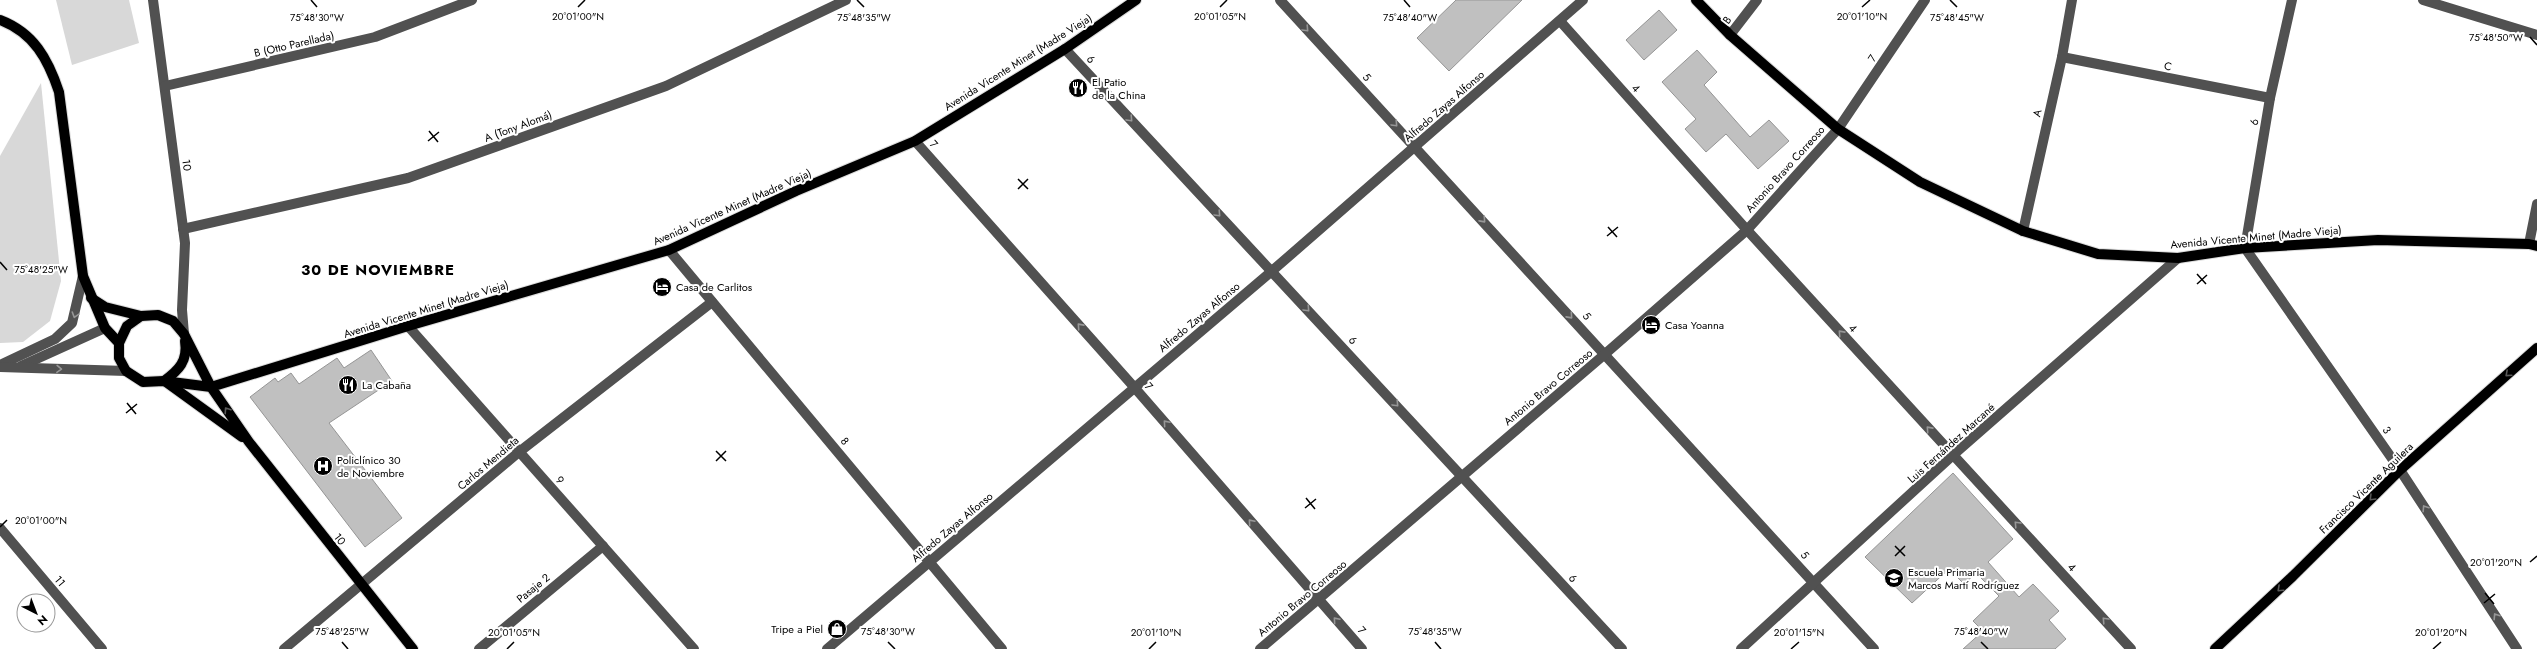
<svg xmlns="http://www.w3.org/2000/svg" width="2537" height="649" font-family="Jost,sans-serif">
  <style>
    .green { fill: #d8d8d8 }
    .building { fill: #c0c0c0; stroke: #959595 }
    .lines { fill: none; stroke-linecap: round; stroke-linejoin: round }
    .major-casing { stroke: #dbdbdb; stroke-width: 12 }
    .minor { stroke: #515151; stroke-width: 10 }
    .major { stroke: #000; stroke-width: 10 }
    .oneway { stroke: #979797 }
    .oneway2 { stroke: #595959 }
    .ticks { fill: none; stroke: #000; stroke-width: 1.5 }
    .labels { text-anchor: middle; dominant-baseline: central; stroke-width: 4; stroke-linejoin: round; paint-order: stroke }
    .street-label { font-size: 11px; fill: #000; stroke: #fff }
    .poi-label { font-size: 11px; fill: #000; stroke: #fff; text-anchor: start }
    .district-label { font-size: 15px; font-weight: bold; letter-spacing: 1px; fill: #000; stroke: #fff }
    .ticks-label { font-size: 10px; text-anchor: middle; fill: #000; stroke: #fff; stroke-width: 4; stroke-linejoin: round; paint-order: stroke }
  </style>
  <rect width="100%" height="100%" fill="#fff"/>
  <!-- green -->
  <g class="green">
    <polygon points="56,0 129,0 139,43 72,65"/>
    <polygon points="41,83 61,281 50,321 23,342 0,343 0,156"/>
  </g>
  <!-- building -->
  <g class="building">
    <polygon points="1456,0 1522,0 1449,71 1417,38"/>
    <polygon points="1659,10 1677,30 1644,60 1626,40"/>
    <polygon points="1697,50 1717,72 1704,85 1750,137 1769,120 1789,141 1758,169 1726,134 1706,152 1685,129 1696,119 1662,82"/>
    <polygon points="371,350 392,381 329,423 402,518 365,547 250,397 275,378 278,382 291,373 299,384 337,358 344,368"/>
    <polygon points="1953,473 2013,539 1988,562 2019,597 2033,584 2059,611 2049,620 2066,639 2055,649 1963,649 1983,631 1973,621 1999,596 1976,573 1964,584 1949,569 1912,603 1865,557"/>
  </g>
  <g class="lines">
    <defs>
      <g id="major">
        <polyline points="1696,0 1730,35 1838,129 1920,182 2023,231 2098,254 2178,258 2245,248 2378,240 2529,244 2537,246"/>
        <path d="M0 20C34 33 48 59 59 92L83 276 105 328 119 343"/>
        <polyline points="91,298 105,307 141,316"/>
        <path d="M164 381C179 370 188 361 185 341"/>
        <polyline points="166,382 242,437"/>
        <polyline points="413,649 249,442 211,387 184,334 173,321 158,315 141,316 127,326 119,343 119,358 126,371 143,382 164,381 211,387 408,326 669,250 796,191 915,141 1065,49 1136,0"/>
        <polyline points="2215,649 2293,576 2400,470 2537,348"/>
      </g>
    </defs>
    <!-- major casing -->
    <use href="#major" class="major-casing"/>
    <!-- minor -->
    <g class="minor">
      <polyline points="153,0 185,243 182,310 184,334"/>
      <polyline points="1280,0 1874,649"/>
      <polyline points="2292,0 2270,98 2245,248 2400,470 2517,649"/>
      <polyline points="2423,0 2537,35"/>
      <polyline points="1560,21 1747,230 2131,649"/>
      <polyline points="1730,35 1757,0"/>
      <polyline points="1065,49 1622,649"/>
      <polyline points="2062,57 2270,98"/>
      <polyline points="165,86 375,37 472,0"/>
      <polyline points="915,141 1134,387 1362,649"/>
      <polyline points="183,229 408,178 666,86 846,0"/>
      <polyline points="2023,231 2062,57 2072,0"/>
      <polyline points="2529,244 2537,204"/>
      <polyline points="669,250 1002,649"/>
      <polyline points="408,326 694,649"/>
      <polyline points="0,365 55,339 72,323 83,276"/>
      <polyline points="21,366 105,328"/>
      <polyline points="0,367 126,371"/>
      <polyline points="0,528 102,649"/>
      <polyline points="284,649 519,452 712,302"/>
      <polyline points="479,649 603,546"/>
      <polyline points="827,649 1272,271 1583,0"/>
      <polyline points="1260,649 1605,354 1747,230 1838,129 1925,0"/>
      <polyline points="1741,649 1953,455 2178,258"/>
    </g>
    <!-- major -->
    <use href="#major" class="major"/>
  </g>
  <!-- one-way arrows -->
  <defs><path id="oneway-chevron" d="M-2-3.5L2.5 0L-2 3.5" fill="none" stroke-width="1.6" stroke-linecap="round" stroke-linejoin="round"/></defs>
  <g class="oneway">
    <use href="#oneway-chevron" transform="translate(1306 29) rotate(47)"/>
    <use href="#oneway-chevron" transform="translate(1130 119) rotate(47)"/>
    <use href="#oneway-chevron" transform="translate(1395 124) rotate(47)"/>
    <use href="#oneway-chevron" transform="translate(1218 214) rotate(47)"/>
    <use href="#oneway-chevron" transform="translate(1483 220) rotate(48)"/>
    <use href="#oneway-chevron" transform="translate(1307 309) rotate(47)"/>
    <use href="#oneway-chevron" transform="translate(75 315) rotate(107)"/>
    <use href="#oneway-chevron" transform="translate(1570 316) rotate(48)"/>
    <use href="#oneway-chevron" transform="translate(1080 326) rotate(-132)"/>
    <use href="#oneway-chevron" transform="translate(1841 333) rotate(-132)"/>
    <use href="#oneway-chevron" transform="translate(59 369) rotate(2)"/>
    <use href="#oneway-chevron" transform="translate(1396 404) rotate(47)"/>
    <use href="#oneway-chevron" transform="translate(1166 423) rotate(-131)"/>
    <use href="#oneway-chevron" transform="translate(1929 429) rotate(-132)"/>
    <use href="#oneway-chevron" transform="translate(2425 508) rotate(-123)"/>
    <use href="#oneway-chevron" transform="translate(1251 522) rotate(-131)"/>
    <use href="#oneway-chevron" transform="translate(2017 524) rotate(-133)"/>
    <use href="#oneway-chevron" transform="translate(2496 616) rotate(-123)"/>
    <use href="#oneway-chevron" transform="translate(1336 620) rotate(-131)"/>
    <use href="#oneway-chevron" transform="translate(2105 620) rotate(-133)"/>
  </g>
  <g class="oneway2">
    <use href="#oneway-chevron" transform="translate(2508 374) rotate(138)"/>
    <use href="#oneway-chevron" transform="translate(227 410) rotate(-124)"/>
    <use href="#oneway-chevron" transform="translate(2372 498) rotate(135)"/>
    <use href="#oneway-chevron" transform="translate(2280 589) rotate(137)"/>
  </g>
  <!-- ticks -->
  <path class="ticks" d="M311 0 317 7M857 0 864 7M1404 0 1410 7M1950 0 1957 7M578 7 585 0M1220 7 1227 0M1862 7 1870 0M2530 37 2537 45M429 131 438 142M428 141 439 132M1018 179 1028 189M1018 189 1028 179M1608 227 1617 237M1607 236 1618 227M0 262 7 270M2197 274 2206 284M2197 284 2207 275M127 403 136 414M126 413 137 404M716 451 726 461M716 461 726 451M1306 498 1315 509M1305 508 1316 499M0 527 7 520M1895 546 1905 556M1895 556 1905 546M2530 562 2537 556M2485 593 2494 604M2484 603 2495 594M342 642 348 649M888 642 895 649M1435 642 1441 649M1981 642 1988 649M507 649 514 642M1149 649 1156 642M1791 649 1799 642M2433 649 2441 642"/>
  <!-- icons -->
  <defs>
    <symbol id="restaurant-disc" viewBox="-11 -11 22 22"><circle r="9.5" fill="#000" stroke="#fff"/><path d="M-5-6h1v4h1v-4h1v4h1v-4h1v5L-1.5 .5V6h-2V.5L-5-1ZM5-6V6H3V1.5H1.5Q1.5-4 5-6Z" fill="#fff"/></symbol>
    <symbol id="hotel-disc" viewBox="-11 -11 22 22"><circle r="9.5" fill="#000" stroke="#fff"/><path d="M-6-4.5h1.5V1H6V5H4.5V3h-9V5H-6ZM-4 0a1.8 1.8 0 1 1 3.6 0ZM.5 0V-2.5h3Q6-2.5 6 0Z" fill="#fff"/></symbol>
    <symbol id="hospital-disc" viewBox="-11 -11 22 22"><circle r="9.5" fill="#000" stroke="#fff"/><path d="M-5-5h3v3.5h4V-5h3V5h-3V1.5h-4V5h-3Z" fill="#fff"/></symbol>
    <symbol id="school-disc" viewBox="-11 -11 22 22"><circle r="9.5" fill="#000" stroke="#fff"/><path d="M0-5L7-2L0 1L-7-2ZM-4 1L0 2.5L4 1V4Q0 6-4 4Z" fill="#fff"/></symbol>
    <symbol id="shop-disc" viewBox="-11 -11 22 22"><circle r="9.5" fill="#000" stroke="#fff"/><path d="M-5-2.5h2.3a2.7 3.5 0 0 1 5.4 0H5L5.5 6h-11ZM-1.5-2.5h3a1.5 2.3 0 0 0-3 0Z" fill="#fff"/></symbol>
  </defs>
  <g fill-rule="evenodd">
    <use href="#restaurant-disc" x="1067" y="77" width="22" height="22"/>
    <use href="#hotel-disc" x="651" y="276" width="22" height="22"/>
    <use href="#hotel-disc" x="1640" y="314" width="22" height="22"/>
    <use href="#restaurant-disc" x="337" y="374" width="22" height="22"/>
    <use href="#hospital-disc" x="312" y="455" width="22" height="22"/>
    <use href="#school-disc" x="1883" y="567" width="22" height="22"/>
    <use href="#shop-disc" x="826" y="618" width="22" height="22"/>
  </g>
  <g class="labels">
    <!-- street labels -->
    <g class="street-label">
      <text transform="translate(1727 20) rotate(-53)">B</text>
      <text transform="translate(294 44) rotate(-13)">B (Otto Parellada)</text>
      <text transform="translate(1872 58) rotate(-56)">7</text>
      <text transform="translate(1091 59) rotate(47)">6</text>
      <text transform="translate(1018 62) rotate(-32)">Avenida Vicente Minet (Madre Vieja)</text>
      <text transform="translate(2168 66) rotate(11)">C</text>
      <text transform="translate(1367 77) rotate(47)">5</text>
      <text transform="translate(1636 88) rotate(48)">4</text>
      <text transform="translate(1444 106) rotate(-41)">Alfredo Zayas Alfonso</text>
      <text transform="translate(2037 113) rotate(-77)">A</text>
      <text transform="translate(2254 122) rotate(-81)">6</text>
      <text transform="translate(518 126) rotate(-20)">A (Tony Alomá)</text>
      <text transform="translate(934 144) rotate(48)">7</text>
      <text transform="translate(187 165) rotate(83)">10</text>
      <text transform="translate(1785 169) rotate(-48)">Antonio Bravo Correoso</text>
      <text transform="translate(732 207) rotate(-24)">Avenida Vicente Minet (Madre Vieja)</text>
      <text transform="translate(2256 237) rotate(-5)">Avenida Vicente Minet (Madre Vieja)</text>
      <text transform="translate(426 309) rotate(-17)">Avenida Vicente Minet (Madre Vieja)</text>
      <text transform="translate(1587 316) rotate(48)">5</text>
      <text transform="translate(1199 317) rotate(-40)">Alfredo Zayas Alfonso</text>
      <text transform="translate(1853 328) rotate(48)">4</text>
      <text transform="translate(1353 340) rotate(47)">6</text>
      <text transform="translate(1149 386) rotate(49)">7</text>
      <text transform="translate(1548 387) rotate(-40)">Antonio Bravo Correoso</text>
      <text transform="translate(2387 430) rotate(55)">3</text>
      <text transform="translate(845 441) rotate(50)">8</text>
      <text transform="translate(1951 443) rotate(-42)">Luis Fernández Marcané</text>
      <text transform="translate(488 463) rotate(-40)">Carlos Mendieta</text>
      <text transform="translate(560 480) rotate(48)">9</text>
      <text transform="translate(2366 488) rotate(-44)">Francisco Vicente Aguilera</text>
      <text transform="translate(952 527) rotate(-40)">Alfredo Zayas Alfonso</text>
      <text transform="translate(340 539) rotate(52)">10</text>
      <text transform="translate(1805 555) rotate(48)">5</text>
      <text transform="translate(2072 567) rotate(47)">4</text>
      <text transform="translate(1573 578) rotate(47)">6</text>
      <text transform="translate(60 581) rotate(50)">11</text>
      <text transform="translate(533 588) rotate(-39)">Pasaje 2</text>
      <text transform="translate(1302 598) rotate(-40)">Antonio Bravo Correoso</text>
      <text transform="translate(1362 630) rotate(49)">7</text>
    </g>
    <!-- poi labels -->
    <g class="poi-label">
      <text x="1092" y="82">El Patio<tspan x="1092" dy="13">de la China</tspan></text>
      <text x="676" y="287">Casa de Carlitos</text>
      <text x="1665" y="325">Casa Yoanna</text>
      <text x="362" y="385">La Cabaña</text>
      <text x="337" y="460">Policlínico 30<tspan x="337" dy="13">de Noviembre</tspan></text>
      <text x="1908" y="572">Escuela Primaria<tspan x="1908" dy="13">Marcos Martí Rodríguez</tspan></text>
      <text x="823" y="629" text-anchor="end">Tripe a Piel</text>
    </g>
    <!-- district labels -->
    <g class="district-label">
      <text x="378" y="270">30 DE NOVIEMBRE</text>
    </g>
  </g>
  <g class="ticks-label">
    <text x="578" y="20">20°01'00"N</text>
    <text x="1220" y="20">20°01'05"N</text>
    <text x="1862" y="20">20°01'10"N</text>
    <text x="317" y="21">75°48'30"W</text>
    <text x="864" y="21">75°48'35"W</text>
    <text x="1410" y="21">75°48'40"W</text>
    <text x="1957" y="21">75°48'45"W</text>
    <text x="2496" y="41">75°48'50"W</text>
    <text x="41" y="273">75°48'25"W</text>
    <text x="41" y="524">20°01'00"N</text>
    <text x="2496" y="566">20°01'20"N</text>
    <text x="342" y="635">75°48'25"W</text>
    <text x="888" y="635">75°48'30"W</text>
    <text x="1435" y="635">75°48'35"W</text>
    <text x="1981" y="635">75°48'40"W</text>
    <text x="514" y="636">20°01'05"N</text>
    <text x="1156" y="636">20°01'10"N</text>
    <text x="1799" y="636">20°01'15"N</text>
    <text x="2441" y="636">20°01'20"N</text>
  </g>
  <!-- north arrow -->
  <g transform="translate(36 613) rotate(138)"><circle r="19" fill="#ffffff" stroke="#999999"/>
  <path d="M0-3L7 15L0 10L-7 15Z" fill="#000000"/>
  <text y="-6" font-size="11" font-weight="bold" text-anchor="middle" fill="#000000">N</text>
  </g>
</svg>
